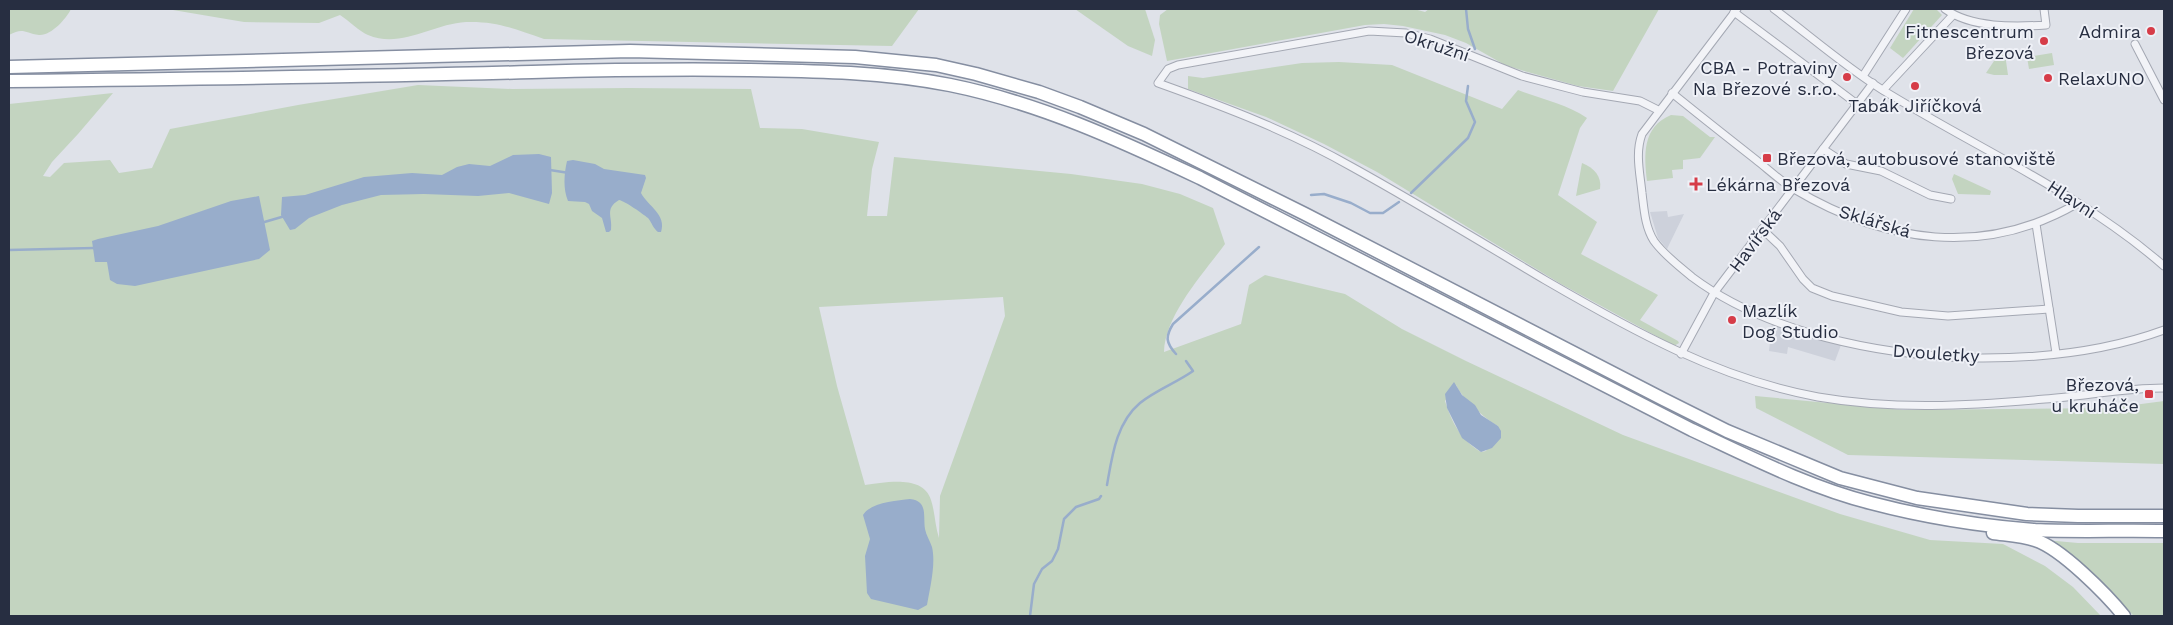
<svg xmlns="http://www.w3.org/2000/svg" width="2173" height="625" font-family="'Work Sans',sans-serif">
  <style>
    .built { fill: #cdd1db }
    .green { fill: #c3d4c0; fill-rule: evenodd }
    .water { fill: #98adcb }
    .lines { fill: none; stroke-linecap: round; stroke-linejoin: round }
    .stream { stroke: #98adcb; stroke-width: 2.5 }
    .street-casing { stroke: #a4a8b3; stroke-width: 9 }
    .highway-casing { stroke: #858ea1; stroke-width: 15 }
    .street { stroke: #f2f3f7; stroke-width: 7 }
    .highway { stroke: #fff; stroke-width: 12 }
    .poi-dot { fill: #d63c48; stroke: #eff1f7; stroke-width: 2 }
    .labels { text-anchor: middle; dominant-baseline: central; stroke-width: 4; stroke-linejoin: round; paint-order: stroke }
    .poi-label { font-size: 18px; fill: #272e41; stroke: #eff1f7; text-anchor: end }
    .street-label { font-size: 18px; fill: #272e41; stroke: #eff1f7 }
  </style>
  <rect width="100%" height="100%" fill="#dfe2e9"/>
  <!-- built -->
  <g class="built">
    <polygon points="1667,211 1668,217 1684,214 1667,249 1658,238 1650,212"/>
    <polygon points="1772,324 1841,345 1835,361 1788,347 1787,354 1769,351"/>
  </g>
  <!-- green -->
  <g class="green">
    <path d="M9 9H71C66 19 51 36 39 35 25 33 23 27 9 35Z"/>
    <path d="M167 9H919L892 46 544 39C515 29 497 21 466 22 432 24 401 49 368 35 360 32 348 20 340 15L319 23 244 22Z"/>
    <polygon points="1075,9 1145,9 1155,40 1152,56 1128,46"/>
    <polygon points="1168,9 1414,9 1425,12 1429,9 1659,9 1613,91 1578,86 1524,71 1505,65 1466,43 1445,35 1403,26 1384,24 1365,25 1167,61 1159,24 1160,15"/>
    <polygon points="1914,9 1936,9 1942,15 1903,58 1890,48"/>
    <polygon points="2052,53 2054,65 2029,69 2027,57"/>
    <polygon points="2005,54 2008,75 1994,75 1986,73 1998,55"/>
    <path d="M1339 62 1392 65 1502 109 1518 90C1541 99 1567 104 1587 118L1580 128 1558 195 1597 222 1581 254 1658 295 1640 320 1678 341 1679 343 1674 346 1669 343 1561 284 1377 172 1324 144 1266 117 1188 89V76L1203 78 1302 63Z"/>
    <path d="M418 85 512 89 629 88 751 89 760 128 802 129 879 142 872 169 867 216H887L894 157 1071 174 1142 184 1180 194 1213 208 1225 244C1203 274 1165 315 1164 352L1241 324 1249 285 1265 275 1345 294 1402 329 1466 361 1623 435 1840 514 1930 540 2003 544 2045 566 2073 587 2101 616H9V104L113 93 78 134 52 162 43 176 50 177 64 163 110 160 119 173 152 168 170 129 298 105ZM1003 297 1005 316 940 496 939 538C935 526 935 512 931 500 923 474 884 483 865 485L837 386 819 307ZM1456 385C1461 397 1486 420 1498 426L1486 451 1481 452C1461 440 1452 423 1445 401Z"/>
    <path d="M1671 115 1683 116 1710 137H1715L1700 158 1683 160V169L1672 170 1673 178 1647 181C1644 155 1642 127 1671 115Z"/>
    <path d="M1582 163C1594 168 1602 176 1600 189L1576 196Z"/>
    <polygon points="1954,174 1991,191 1990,195 1958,194 1952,179"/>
    <polygon points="1755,396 1903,410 2111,408 2164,401 2164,464 1848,455 1756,408"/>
    <polygon points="2045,540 2078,543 2164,543 2164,616 2134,616 2106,590"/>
  </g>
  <!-- water -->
  <g class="water">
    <polygon points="539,154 551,157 552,193 549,204 509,193 478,196 424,194 381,195 342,205 309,218 295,229 290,230 281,215 282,197 305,195 364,177 412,173 442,175 457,167 469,164 490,166 513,155"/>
    <path d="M573 160 595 164 604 169 645 175 646 178 641 193C648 206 667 215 661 232H658C653 228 652 223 648 218 643 214 625 201 619 200 604 209 613 217 611 230L609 232H606L602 218 592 211 589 204 585 202 568 201C563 189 564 174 567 161Z"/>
    <polygon points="259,196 270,250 259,259 135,286 117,284 110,280 107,262 95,262 92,241 98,239 158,226 231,201"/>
    <polygon points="1454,382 1462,395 1475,405 1481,415 1498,426 1501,431 1501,438 1492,448 1481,452 1462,438 1447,408 1445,394"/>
    <path d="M910 499C928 501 923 515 925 529 926 535 930 541 932 547 936 564 930 588 927 605L918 610 871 599 867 593 865 556 870 539 863 515C871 502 896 501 910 499Z"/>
  </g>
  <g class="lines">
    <!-- stream -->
    <g class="stream">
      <polyline points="1466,9 1468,29 1475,49"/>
      <polyline points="550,170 569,173"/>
      <polyline points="1411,193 1468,138 1475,122 1466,101 1468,86"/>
      <polyline points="1311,195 1324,194 1351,203 1370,213 1383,213 1399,202"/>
      <polyline points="261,223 285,216"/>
      <polyline points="9,250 94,248"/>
      <path d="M1176 354C1166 343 1165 337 1173 324L1259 247"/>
      <path d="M1107 485C1112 457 1116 423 1140 403 1156 390 1176 383 1193 371L1186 361"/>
      <polyline points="1030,616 1034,584 1042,569 1052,561 1058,549 1064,519 1076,507 1099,499 1101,496"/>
    </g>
    <defs>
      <g id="street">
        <path d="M1737 9 1642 134C1635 153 1640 173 1642 193 1644 209 1645 227 1654 241 1664 255 1679 266 1692 277 1767 333 1879 355 1971 358 2035 359 2104 352 2164 330"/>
        <path d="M1774 9C1809 35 1843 65 1881 89 1976 148 2079 192 2164 266"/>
        <path d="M1945 9C1971 28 2014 27 2046 25L2044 9"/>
        <polyline points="1734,12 1857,104"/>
        <polyline points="2135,44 2164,100"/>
        <polyline points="1863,76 1906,9"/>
        <polyline points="1883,90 1953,15"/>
        <path d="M1672 93C1699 115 1727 137 1755 159 1768 169 1780 181 1794 189 1885 243 1984 258 2078 203"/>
        <path d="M1658 110 1640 101 1583 92 1522 76 1430 39 1406 33 1369 31 1178 65 1168 69 1158 83C1225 107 1291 132 1352 167 1417 203 1481 242 1545 280 1631 330 1719 379 1818 397 1893 410 1969 406 2045 399 2085 396 2125 388 2164 388"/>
        <polyline points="1823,149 1846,164 1881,171 1930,195 1951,199"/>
        <polyline points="2036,224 2056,353"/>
        <polyline points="1762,229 1780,246 1803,279 1812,288 1832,296 1901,312 1948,316 2049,309"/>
        <polyline points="1681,354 1714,293 1873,83"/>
      </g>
      <g id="highway">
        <polyline points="9,67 630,51 855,57 936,65 976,74 1039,92 1080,107 1144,134 1305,214 1663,399 1727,431 1840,478 1917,498 2027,514 2078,516 2164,516"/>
        <path d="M9 81C183 79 357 77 532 72 605 70 677 69 750 70 817 71 884 72 950 85 1039 103 1119 140 1200 178L1692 430C1750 457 1808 487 1871 503 1924 517 1980 526 2035 530 2078 532 2121 530 2164 531"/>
        <path d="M1993 533C2007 535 2022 536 2035 540 2061 548 2107 595 2124 616"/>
      </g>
    </defs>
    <!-- street casing -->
    <use href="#street" class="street-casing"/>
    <!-- highway casing -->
    <use href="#highway" class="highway-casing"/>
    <!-- street -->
    <use href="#street" class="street"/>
    <!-- highway -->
    <use href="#highway" class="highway"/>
  </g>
  <!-- markers -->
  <g class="poi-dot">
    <circle cx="2151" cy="31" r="5"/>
    <circle cx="2044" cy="41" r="5"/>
    <circle cx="1847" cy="77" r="5"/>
    <circle cx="2048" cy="78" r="5"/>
    <circle cx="1915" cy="86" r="5"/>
    <rect x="1762" y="153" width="10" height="10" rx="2.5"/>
    <path d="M1693.5 176.5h5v5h5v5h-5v5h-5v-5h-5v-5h5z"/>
    <circle cx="1732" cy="320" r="5"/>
    <rect x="2144" y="389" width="10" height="10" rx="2.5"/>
  </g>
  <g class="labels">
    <!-- poi labels -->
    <g class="poi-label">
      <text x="2034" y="31">Fitnescentrum<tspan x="2034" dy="21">Březová</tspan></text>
      <text x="2141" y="31">Admira</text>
      <text x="1837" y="67">CBA - Potraviny<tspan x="1837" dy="21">Na Březové s.r.o.</tspan></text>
      <text x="2058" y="78" text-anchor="start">RelaxUNO</text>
      <text x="1915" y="105" text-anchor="middle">Tabák Jiříčková</text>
      <text x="1777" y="158" text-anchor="start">Březová, autobusové stanoviště</text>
      <text x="1706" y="184" text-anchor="start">Lékárna Březová</text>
      <text x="1742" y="310" text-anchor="start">Mazlík<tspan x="1742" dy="21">Dog Studio</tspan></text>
      <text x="2139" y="384">Březová,<tspan x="2139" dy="21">u kruháče</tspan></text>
    </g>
    <!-- street labels -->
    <g class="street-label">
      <text transform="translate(1437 45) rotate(18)">Okružní</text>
      <text transform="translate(2072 199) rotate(33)">Hlavní</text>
      <text transform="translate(1875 221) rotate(17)">Sklářská</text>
      <text transform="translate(1755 240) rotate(-53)">Havířská</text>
      <text transform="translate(1936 353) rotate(4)">Dvouletky</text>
    </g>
  </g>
  <!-- border -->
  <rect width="2173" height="625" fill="none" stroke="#272e41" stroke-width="20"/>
</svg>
